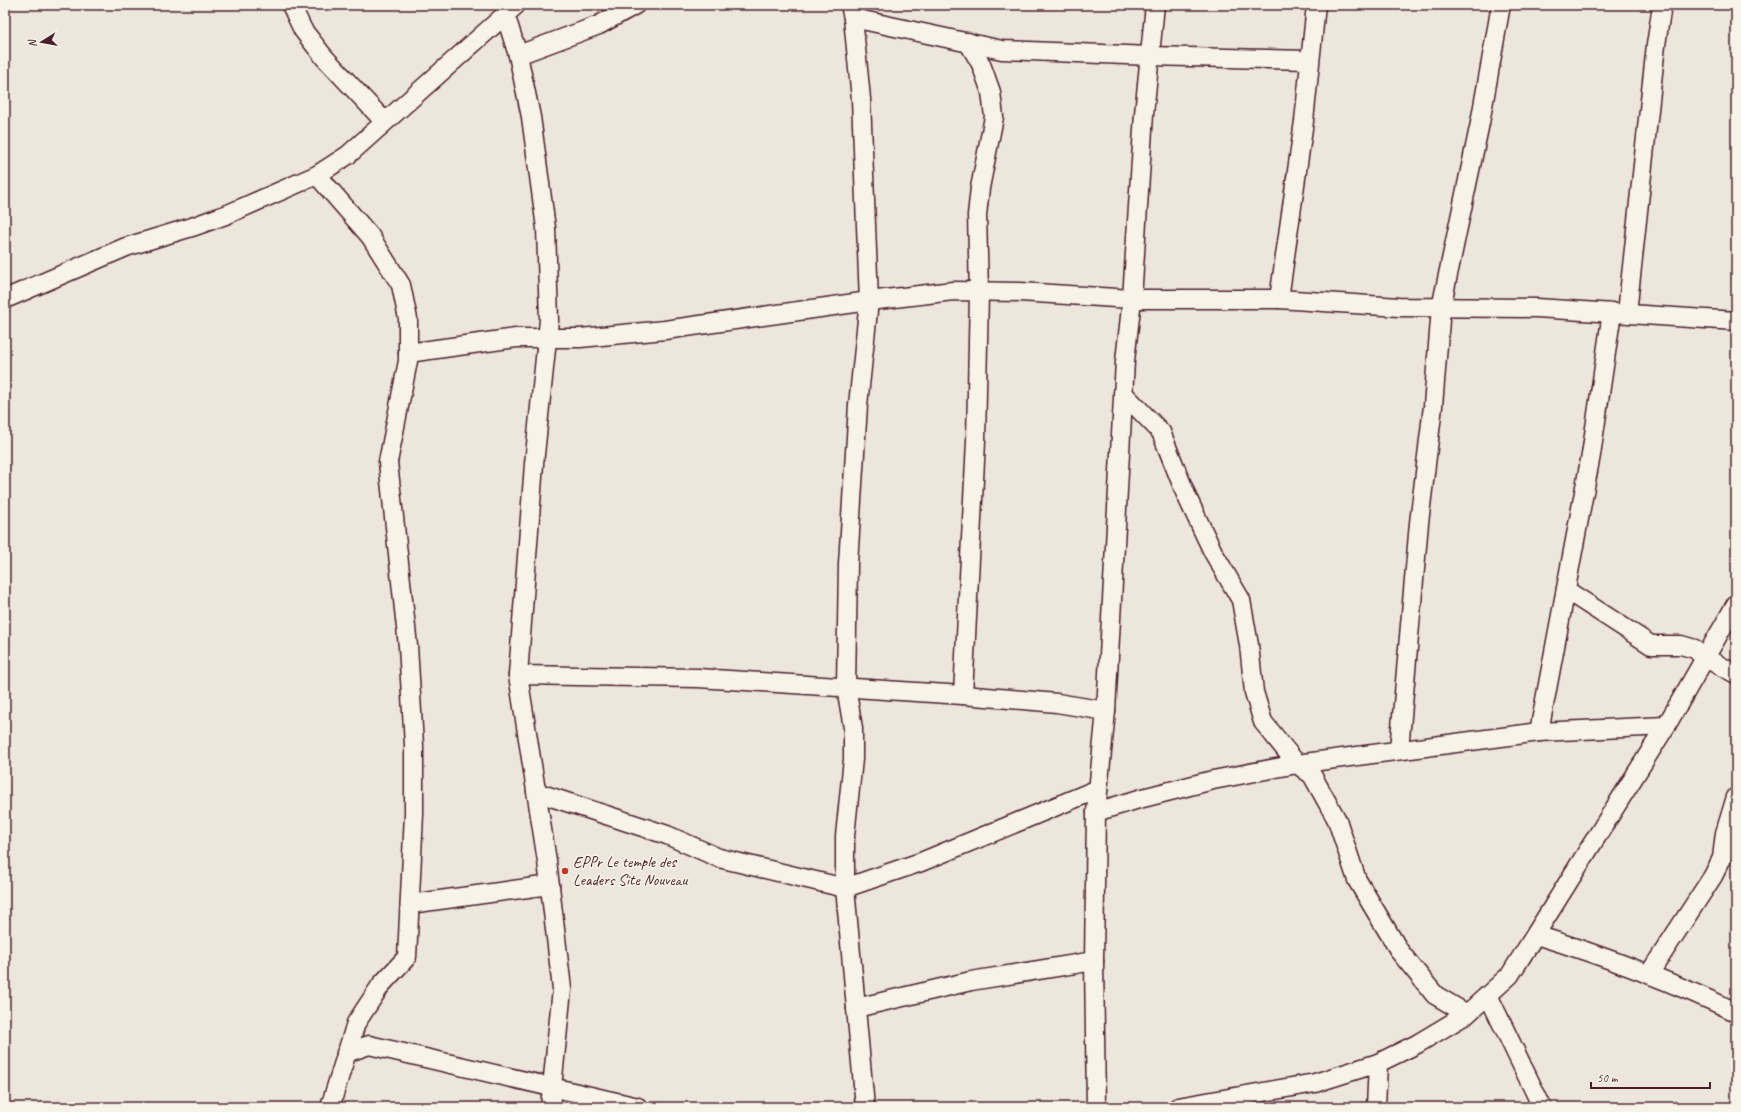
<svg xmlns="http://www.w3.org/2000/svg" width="1741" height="1112" font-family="Caveat,sans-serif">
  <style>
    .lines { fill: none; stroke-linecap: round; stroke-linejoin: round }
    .minor-casing { stroke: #4a1f2b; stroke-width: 21 }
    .minor { stroke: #f7f3e8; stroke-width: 18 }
    .poi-dot { fill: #c8321e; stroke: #f7f3e8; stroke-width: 1.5 }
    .labels { text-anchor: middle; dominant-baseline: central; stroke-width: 3; stroke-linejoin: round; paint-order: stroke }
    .poi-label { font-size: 16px; fill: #4a1f2b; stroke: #f7f3e8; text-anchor: start }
  </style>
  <rect width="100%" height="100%" fill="#ece6dd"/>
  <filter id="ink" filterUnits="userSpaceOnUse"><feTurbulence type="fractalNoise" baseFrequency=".025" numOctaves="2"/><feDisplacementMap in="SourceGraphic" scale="8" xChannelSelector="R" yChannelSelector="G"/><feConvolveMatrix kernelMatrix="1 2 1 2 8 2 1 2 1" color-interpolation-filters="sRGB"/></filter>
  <g filter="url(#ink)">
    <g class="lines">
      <defs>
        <g id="minor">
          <polyline points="291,5 303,30 324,57 384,121"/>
          <polyline points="850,5 853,18 861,99 869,301 858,405 848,564 846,687 853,728 853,759 845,836 845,888 865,1107"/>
          <polyline points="505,14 518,55 531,117 546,228 549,320 534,464 518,675 547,861 562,989 550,1107"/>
          <polyline points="853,18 1002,50 1150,56 1309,60"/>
          <polyline points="518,55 599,25 635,5"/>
          <polyline points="317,175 370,236 401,285 408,319 408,361 388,462 408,646 414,745 414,814 407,957 381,985 356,1023 330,1107"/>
          <polyline points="5,299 126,247 192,227 228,214 317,175 348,155 516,5"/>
          <polyline points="1279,299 1304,121 1316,5"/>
          <polyline points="1627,313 1656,45 1662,5"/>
          <polyline points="408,353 516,338 580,338 665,330 869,301 953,291 1020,292 1132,299 1279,299 1399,307 1537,308 1736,321"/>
          <polyline points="1123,393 1161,432 1187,497 1213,552 1241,600 1249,645 1254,692 1263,722 1297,764 1312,775 1337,820 1357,880 1400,952 1435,995 1467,1014"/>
          <polyline points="1566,590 1651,645 1681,645 1695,649 1705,658 1736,674"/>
          <polyline points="518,675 698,678 963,695 1057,703 1106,711"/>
          <polyline points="963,695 976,441 979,292 977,215 980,188 994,117 991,92 981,64 968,42"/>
          <polyline points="1539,732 1591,455 1612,312"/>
          <polyline points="1399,750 1419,523 1433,406 1441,308 1480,123 1501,5"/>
          <polyline points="536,792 667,835 719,858 845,888 921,862 1098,789"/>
          <polyline points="1096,812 1139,799 1213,780 1297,764 1539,732 1666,726"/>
          <polyline points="410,904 550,885"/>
          <path d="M1536 935C1604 956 1671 981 1736 1012"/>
          <polyline points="1649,974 1713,876 1722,858 1725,833 1736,797"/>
          <polyline points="1488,995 1542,1107"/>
          <polyline points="856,1008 971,981 1094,961"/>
          <polyline points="346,1053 369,1045 638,1107"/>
          <polyline points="1096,1107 1094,961 1096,812 1106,711 1125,361 1132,299 1144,114 1155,5"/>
          <polyline points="1178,1107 1315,1083 1378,1063 1417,1044 1467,1014 1510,975 1666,726 1736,604"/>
          <polyline points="1376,1107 1378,1063"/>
        </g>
      </defs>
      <!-- minor casing -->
      <use href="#minor" class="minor-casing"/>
      <!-- minor -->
      <use href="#minor" class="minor"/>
    </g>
  </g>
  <!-- markers -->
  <circle class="poi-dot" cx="565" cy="871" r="4"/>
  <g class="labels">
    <!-- poi labels -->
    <g class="poi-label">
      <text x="573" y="862">EPPr Le temple des<tspan x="573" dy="18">Leaders Site Nouveau</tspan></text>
    </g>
  </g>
  <!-- margin -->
  <rect width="1741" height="1112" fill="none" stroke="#f7f3e8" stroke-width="20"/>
  <rect x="10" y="10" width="1721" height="1092" fill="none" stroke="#4a1f2b" stroke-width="1.5" filter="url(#ink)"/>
  <!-- north arrow -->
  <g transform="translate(42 42) rotate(259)" stroke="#f7f3e8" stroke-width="3" paint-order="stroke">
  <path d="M0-3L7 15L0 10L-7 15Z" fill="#4a1f2b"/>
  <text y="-6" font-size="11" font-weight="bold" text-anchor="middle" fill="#4a1f2b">N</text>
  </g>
  <!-- scale -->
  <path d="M1591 1082v6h119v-6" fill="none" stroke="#4a1f2b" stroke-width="2"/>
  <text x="1597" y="1082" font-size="12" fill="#4a1f2b" stroke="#f7f3e8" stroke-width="3" paint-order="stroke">50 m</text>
</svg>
